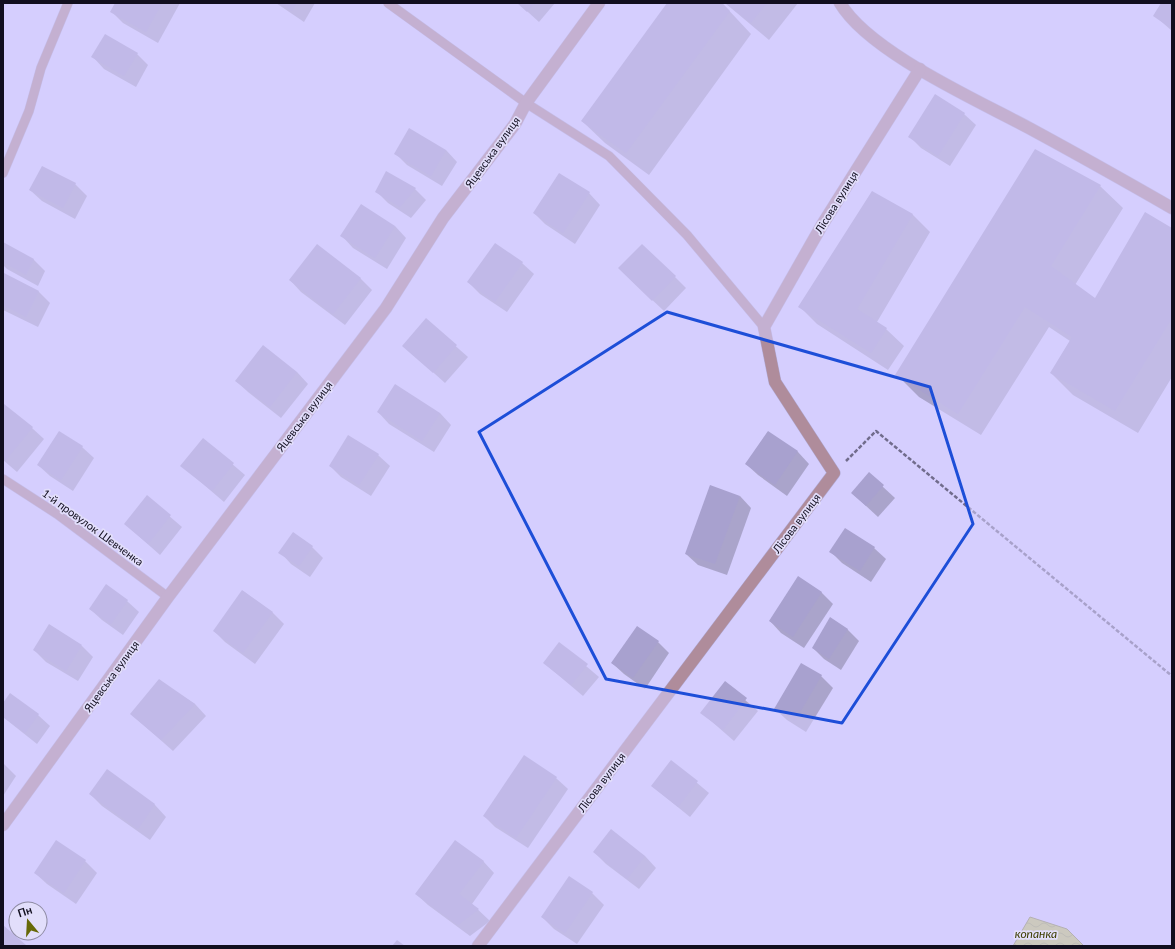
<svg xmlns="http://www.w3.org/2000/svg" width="1175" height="949" font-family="Lato,sans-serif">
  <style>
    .water { fill: url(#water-waves); stroke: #8c8d5a }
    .shadow { fill: #0003 }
    .building { fill: #a8a1cf }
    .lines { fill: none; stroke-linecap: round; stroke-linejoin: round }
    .lane-casing { stroke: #b2abd6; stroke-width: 10 }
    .street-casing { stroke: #b2abd6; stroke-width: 13 }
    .path { stroke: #716c8c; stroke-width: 2.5; stroke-dasharray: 4 2; stroke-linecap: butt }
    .lane { stroke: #af8c9b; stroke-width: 9 }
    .street { stroke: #af8c9b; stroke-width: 12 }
    .marked { fill: none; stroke: #1d4ed8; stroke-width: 3; stroke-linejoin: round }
    .labels { text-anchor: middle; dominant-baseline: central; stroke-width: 3.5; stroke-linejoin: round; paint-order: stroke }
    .street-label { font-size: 11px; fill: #110e1e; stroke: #e2defb }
    .water-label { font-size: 12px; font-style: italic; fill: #3e3f00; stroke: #e2defb }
  </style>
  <defs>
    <pattern id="water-waves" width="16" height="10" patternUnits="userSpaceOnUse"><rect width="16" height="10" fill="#c0c474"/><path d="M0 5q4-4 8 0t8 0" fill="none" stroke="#a4a764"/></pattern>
  </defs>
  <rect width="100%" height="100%" fill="#d5cefe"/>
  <!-- water -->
  <polygon class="water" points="1030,917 1067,929 1084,946 1013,946"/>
  <!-- shadow -->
  <g class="shadow">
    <polygon points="116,3 180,3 158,43 123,23 112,12"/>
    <polygon points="276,3 315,3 304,22"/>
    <polygon points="518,3 555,3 539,22"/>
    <polygon points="668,3 722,3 751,34 649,175 605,143 582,121"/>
    <polygon points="725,3 798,3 769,40"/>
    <polygon points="1162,3 1172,3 1172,31 1154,15"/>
    <polygon points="137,54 148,65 136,87 104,69 93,57"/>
    <polygon points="964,114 976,125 950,166 921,148 910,137"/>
    <polygon points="446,150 457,162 442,186 407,165 395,153"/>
    <polygon points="75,184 87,196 75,219 42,201 30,190"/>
    <polygon points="1100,186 1123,208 1075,285 1095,299 1172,230 1172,377 1138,433 1073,395 1051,373 1070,341 1049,327 981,435 919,397 897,375"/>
    <polygon points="415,189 426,200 411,218 388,203 376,191"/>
    <polygon points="872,192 913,215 930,232 877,322 886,329 904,346 888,370 817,324 800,307"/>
    <polygon points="589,193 600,205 575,244 545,224 534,213"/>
    <polygon points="395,226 406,238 387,269 353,248 342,236"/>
    <polygon points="4,244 34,260 45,271 38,286 7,269 3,265"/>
    <polygon points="522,263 534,274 507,312 480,294 468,282"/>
    <polygon points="4,275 39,292 50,303 38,327 3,310"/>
    <polygon points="675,277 686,288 664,311 631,280"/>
    <polygon points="360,278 372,290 345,325 301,292 290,280"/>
    <polygon points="426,320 468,357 445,383 404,346"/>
    <polygon points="297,372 308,384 281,418 248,392 236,381"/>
    <polygon points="3,408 32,428 44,439 17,472 3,460"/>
    <polygon points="378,412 440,413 451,425 434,452 389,424"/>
    <polygon points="768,432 798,452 809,464 787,496 758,475 746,464"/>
    <polygon points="203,439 245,475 224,502 182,466"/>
    <polygon points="82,447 94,458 73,491 50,476 38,465"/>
    <polygon points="378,455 390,466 371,496 341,477 330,466"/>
    <polygon points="869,474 895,498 878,517 852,493"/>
    <polygon points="740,496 751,508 727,575 698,565 686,554"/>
    <polygon points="147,497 182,527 160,555 125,524"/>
    <polygon points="312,547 323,558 310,577 291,564 280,552"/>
    <polygon points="874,548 886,559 871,582 842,563 831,552"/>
    <polygon points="243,591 273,613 284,624 255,664 225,642 214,631"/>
    <polygon points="821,592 833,604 804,648 781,633 770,621"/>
    <polygon points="127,601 139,612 123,635 102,620 90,609"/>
    <polygon points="847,629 859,641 841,670 824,659 813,648"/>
    <polygon points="658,642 669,653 645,689 624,674 612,663"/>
    <polygon points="560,644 599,677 583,696 544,663"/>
    <polygon points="82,646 93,657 78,681 46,662 34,650"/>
    <polygon points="821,676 833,688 806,732 787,720 775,709"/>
    <polygon points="159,681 195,704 206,716 173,751 131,714"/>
    <polygon points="725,683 758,711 734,741 702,713"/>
    <polygon points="3,704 38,715 50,726 37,744 3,717"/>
    <polygon points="671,761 709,793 690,817 652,786"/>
    <polygon points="3,763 16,776 3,796"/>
    <polygon points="107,771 155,805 166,817 150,840 102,806 90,794"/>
    <polygon points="556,778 568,789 528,848 495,827 484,816"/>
    <polygon points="57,842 85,861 97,873 76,904 47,884 35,873"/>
    <polygon points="594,852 645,856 656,868 639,889 606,864"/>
    <polygon points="483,861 494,873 472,904 490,921 470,936 428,905 416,894"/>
    <polygon points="592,893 604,905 577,944 554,929 542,917"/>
  </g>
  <!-- building -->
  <g class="building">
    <polygon points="115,3 162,3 146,32 110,12"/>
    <polygon points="278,3 297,3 292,11"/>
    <polygon points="517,3 535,3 527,12"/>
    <polygon points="667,3 722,3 730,11 626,153 581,121"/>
    <polygon points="725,3 767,3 751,23"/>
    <polygon points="1161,3 1172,3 1172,29 1153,16"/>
    <polygon points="105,34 138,53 124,76 91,57"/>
    <polygon points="935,94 965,113 938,156 908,137"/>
    <polygon points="409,128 446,150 431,176 394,154"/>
    <polygon points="1035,149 1101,185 1051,266 1095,298 1145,212 1172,228 1172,318 1115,411 1050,373 1072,337 1025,307 958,414 895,375"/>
    <polygon points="42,166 76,183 63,208 29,190"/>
    <polygon points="386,171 416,188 400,207 375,192"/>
    <polygon points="559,173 590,192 563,233 533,213"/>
    <polygon points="872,191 913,214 857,309 887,328 871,353 798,307"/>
    <polygon points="361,204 395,226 375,258 340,236"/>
    <polygon points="3,242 34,259 26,275 3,262"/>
    <polygon points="495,243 523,262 495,302 467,282"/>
    <polygon points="317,244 361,278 333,314 289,280"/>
    <polygon points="642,244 676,276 652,301 618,268"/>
    <polygon points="4,273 39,291 26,317 3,305"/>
    <polygon points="426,318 457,345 433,373 402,346"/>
    <polygon points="263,345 297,372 270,407 235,381"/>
    <polygon points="395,384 440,413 422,441 377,412"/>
    <polygon points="4,404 33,427 5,461 3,459 3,406"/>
    <polygon points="59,431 83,446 61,480 37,465"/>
    <polygon points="768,431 798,451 775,485 745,464"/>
    <polygon points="348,435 379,454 359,485 329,466"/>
    <polygon points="203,438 234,463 212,491 180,466"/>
    <polygon points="869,472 884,485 866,506 851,493"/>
    <polygon points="710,485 740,496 715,564 685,554"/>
    <polygon points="147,495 171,515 148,544 124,524"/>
    <polygon points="845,528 875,547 860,571 829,552"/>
    <polygon points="293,532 313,546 299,566 278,553"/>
    <polygon points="798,576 822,592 793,637 769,621"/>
    <polygon points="106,584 128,600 111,624 89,609"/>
    <polygon points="242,590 273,612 243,653 213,631"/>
    <polygon points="830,617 848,629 829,659 812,648"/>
    <polygon points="49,624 82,645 66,671 33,650"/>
    <polygon points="637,626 659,641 633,678 611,663"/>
    <polygon points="559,642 588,664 571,685 543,663"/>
    <polygon points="801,663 822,675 795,721 774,709"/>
    <polygon points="159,679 195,704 161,740 130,714"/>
    <polygon points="725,681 747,698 723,730 700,713"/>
    <polygon points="10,693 39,714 25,733 3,717 3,703"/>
    <polygon points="524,755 557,777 516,838 483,816"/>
    <polygon points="671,760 698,781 678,807 651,786"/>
    <polygon points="107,769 155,804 138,829 89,794"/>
    <polygon points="611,829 645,856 627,879 593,852"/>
    <polygon points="56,840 86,860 64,893 34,873"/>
    <polygon points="455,840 484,861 459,894 479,909 458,925 415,894"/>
    <polygon points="569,876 593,892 565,933 541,917"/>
    <polygon points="3,925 26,945 25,946 3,946"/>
    <polygon points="397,940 405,946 392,946"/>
  </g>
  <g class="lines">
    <defs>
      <g id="lane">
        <polyline points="388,3 526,103 609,156 687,235 764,327"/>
        <polyline points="3,173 29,111 41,68 68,3"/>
        <polyline points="3,479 57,514 168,597"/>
      </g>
      <g id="street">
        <path d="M840 3C869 52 977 100 1029 128 1077 154 1125 181 1172 208"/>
        <polyline points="3,825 168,597 386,308 443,218 515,124 526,103 599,3"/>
        <polyline points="478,946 834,473 775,382 764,327 822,225 920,69"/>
      </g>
    </defs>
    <!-- lane casing -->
    <use href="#lane" class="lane-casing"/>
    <!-- street casing -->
    <use href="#street" class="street-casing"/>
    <!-- path -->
    <polyline class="path" points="846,461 876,431 1172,676"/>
    <!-- lane -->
    <use href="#lane" class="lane"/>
    <!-- street -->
    <use href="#street" class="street"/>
  </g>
  <!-- marked area -->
  <path d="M0 0H1175V949H0ZM667 312 930 387 973 524 842 723 606 679 479 432Z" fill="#d5cefe" fill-opacity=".55" fill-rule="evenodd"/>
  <path class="marked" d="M667 312 930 387 973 524 842 723 606 679 479 432Z"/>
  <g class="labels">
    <!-- street labels -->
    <g class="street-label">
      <text transform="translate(492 152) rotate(-54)">Яцевська вулиця</text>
      <text transform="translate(836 202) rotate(-58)">Лісова вулиця</text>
      <text transform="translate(304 416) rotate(-53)">Яцевська вулиця</text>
      <text transform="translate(796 523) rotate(-53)">Лісова вулиця</text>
      <text transform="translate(93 527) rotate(36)">1-й провулок Шевченка</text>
      <text transform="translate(111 676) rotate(-54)">Яцевська вулиця</text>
      <text transform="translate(601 782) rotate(-53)">Лісова вулиця</text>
    </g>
    <!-- water labels -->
    <g class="water-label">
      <text x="1036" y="933">копанка</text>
    </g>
  </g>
  <!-- border -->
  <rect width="1175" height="949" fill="none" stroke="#110e1e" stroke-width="8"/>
  <!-- north arrow -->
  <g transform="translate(28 921) rotate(342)"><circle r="19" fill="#e2defb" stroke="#8e8ba3"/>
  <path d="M0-3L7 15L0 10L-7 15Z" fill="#676908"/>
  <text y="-6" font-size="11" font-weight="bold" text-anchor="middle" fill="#110e1e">Пн</text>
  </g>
</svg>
